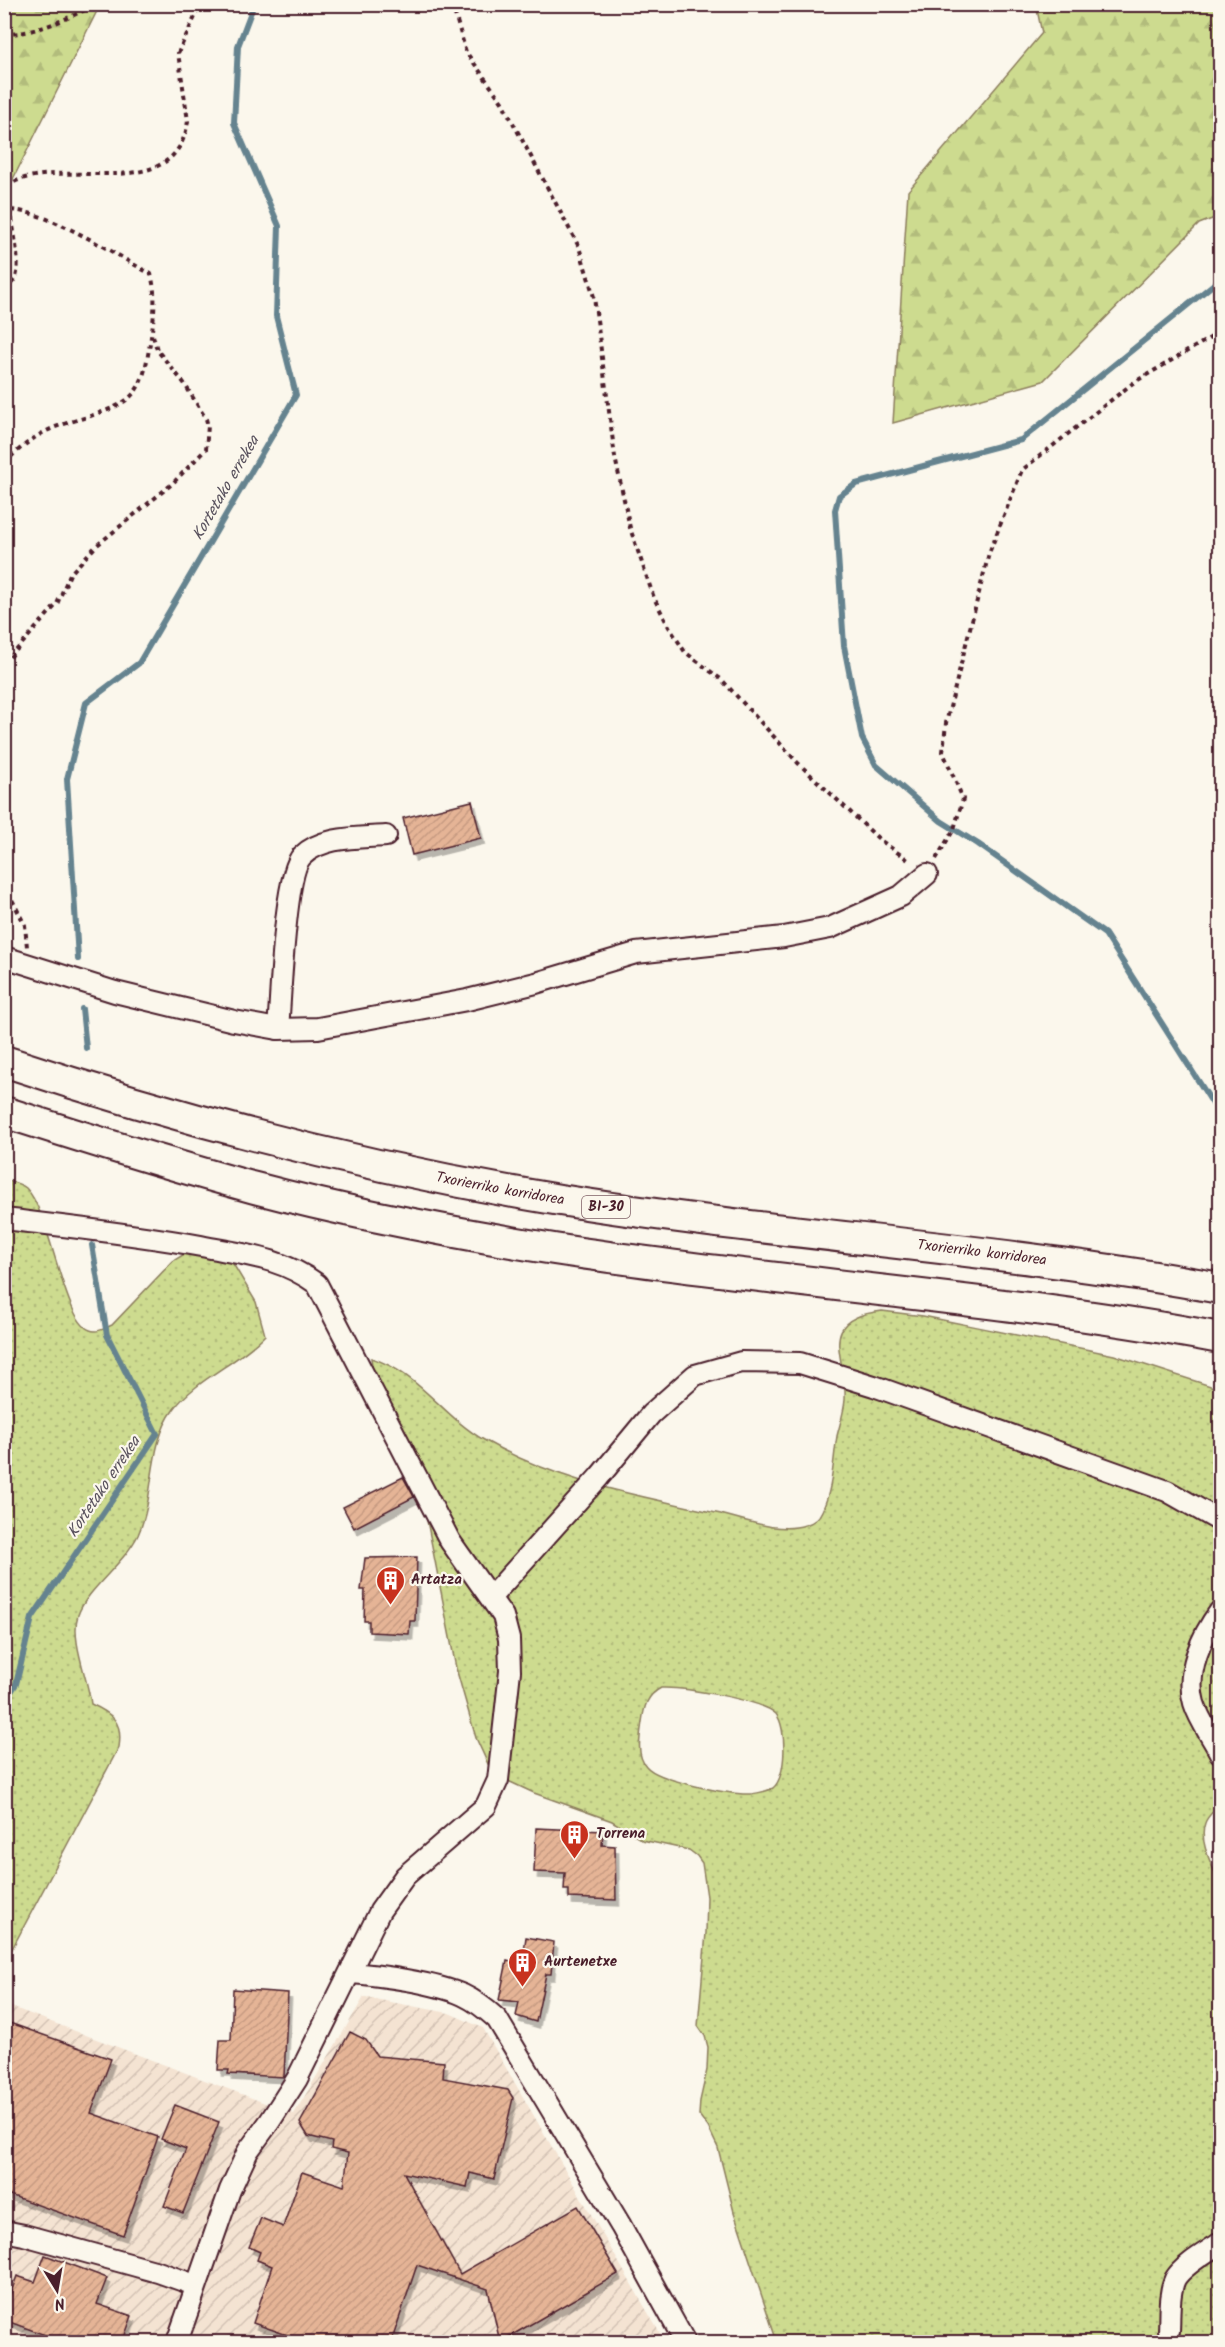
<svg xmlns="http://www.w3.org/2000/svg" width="1225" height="2347" font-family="Kalam,sans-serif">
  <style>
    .industrial { fill: url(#industrial-furrows) }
    .grass { fill: url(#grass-dots); stroke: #8c7d5d; stroke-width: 1.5; fill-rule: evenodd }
    .forest { fill: url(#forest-firs); stroke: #8c7d5d; stroke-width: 1.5 }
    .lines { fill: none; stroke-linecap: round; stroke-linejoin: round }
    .stream { stroke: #65838f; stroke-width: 6 }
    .building { fill: url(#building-hatch); stroke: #4a1f2b; stroke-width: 1.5; filter: url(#shadow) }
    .minor-casing { stroke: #4a1f2b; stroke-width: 24 }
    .highway-casing { stroke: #4a1f2b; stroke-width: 34 }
    .path { stroke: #4a1f2b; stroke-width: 4; stroke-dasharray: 4.5 4.5; stroke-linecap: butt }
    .minor { stroke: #fbf7ec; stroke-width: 20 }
    .highway { stroke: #fbf7ec; stroke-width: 30 }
    .labels { text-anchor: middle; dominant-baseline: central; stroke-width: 4.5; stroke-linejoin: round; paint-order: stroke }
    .shield { fill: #fbf7ec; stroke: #7f6065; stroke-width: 1.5 }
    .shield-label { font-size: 14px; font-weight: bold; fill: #4a1f2b }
    .street-label { font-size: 15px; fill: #4a1f2b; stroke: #fbf7ec }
    .poi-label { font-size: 15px; font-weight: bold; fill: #4a1f2b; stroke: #fbf7ec; text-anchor: start }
    .water-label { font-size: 16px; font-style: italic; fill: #58515d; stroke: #fbf7ec }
  </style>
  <defs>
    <pattern id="industrial-furrows" width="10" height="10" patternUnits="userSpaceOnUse" patternTransform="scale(1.5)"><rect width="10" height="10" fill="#f4e3d2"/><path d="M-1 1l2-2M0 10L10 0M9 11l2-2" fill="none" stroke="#d3c2b4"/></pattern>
    <pattern id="grass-dots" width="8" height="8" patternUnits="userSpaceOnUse" patternTransform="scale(1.5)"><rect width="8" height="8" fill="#cddb8f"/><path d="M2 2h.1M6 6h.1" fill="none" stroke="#b2bc7c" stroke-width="1.8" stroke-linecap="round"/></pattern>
    <pattern id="forest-firs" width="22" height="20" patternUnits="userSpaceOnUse" patternTransform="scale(1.5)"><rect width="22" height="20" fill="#cddb8f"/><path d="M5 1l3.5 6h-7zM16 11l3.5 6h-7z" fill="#b2bc7c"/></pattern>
    <pattern id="building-hatch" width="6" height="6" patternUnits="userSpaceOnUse" patternTransform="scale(1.5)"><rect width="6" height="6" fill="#e5b496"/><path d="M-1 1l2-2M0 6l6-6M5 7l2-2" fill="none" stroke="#c69a81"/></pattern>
    <filter id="shadow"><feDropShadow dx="3.5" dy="6" stdDeviation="0" flood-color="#0004"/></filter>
  </defs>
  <rect width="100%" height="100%" fill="#fbf7ec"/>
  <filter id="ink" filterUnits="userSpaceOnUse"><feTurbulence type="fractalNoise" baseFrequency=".0167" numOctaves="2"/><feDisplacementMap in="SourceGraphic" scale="12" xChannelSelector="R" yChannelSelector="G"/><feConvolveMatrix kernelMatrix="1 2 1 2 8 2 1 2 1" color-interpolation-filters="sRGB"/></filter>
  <g filter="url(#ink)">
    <!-- industrial -->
    <polygon class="industrial" points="364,1997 449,2013 483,2028 665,2342 5,2342 4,2004 294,2114"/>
    <!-- grass -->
    <g class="grass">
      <path d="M5 1180C12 1182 20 1183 26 1188 51 1213 63 1321 90 1330 98 1333 105 1328 112 1325L173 1261 191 1250 223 1253 232 1262 256 1302 265 1335C240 1362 195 1380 174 1409 147 1445 156 1495 138 1535 124 1564 87 1589 78 1615 70 1639 88 1679 91 1704 113 1714 123 1722 119 1747L5 1962Z"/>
      <path d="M882 1311 923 1316 1114 1355 1220 1389V1804C1215 1810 1207 1816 1205 1823 1198 1842 1213 1867 1220 1884V2342H777L734 2212 718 2148 708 2127 699 2115 700 2101 707 2070 708 2047 705 2036 698 2026 706 1933 707 1897 702 1863 697 1856 689 1850 642 1840 612 1821 534 1793 506 1780 496 1774 488 1764 476 1738 456 1668 422 1495 373 1372 371 1358C418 1372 442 1416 484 1440 559 1483 634 1494 716 1513 743 1519 778 1534 805 1525 813 1523 819 1518 822 1511 833 1489 833 1460 837 1436 840 1424 844 1412 845 1400 848 1358 813 1319 882 1311ZM661 1688C682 1687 763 1700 776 1714 787 1727 787 1777 773 1788 766 1792 758 1793 751 1794 731 1795 658 1781 646 1766 636 1755 640 1736 642 1722 644 1707 647 1695 661 1688Z"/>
    </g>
    <!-- forest -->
    <g class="forest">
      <polygon points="5,4 100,5 5,195 4,5"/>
      <polygon points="1036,5 1220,5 1220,216 1199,224 1043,381 893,423 908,191 1042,33"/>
    </g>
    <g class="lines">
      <!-- stream -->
      <g class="stream">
        <polyline points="1220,279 1021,440 856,484 839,496 835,510 844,646 862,738 876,765 941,821 978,844 1105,934 1220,1115"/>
        <polyline points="78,959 67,779 86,703 139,663 296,395 276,316 279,226 234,123 238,46 254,4"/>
        <polyline points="82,1009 86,1048"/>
        <polyline points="4,1703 16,1684 32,1618 157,1434 107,1335 92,1245"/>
      </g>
    </g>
    <!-- building -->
    <g class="building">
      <polygon points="472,801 481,838 412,855 403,818"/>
      <polygon points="403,1477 414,1497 354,1528 343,1507"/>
      <polygon points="417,1557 415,1621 410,1621 409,1634 369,1632 369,1621 364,1621 365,1590 361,1590 365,1558"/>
      <polygon points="536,1828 603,1831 602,1845 615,1846 616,1900 569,1898 569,1890 564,1890 565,1873 534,1872"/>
      <polygon points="526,1937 554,1942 551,1974 546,1974 536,2022 516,2016 519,2002 499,2000 507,1961 522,1965"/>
      <polygon points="233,1989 288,1993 284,2077 228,2074 229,2070 218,2070 220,2040 231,2040"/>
      <polygon points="4,2021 111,2059 91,2113 158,2137 123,2235 4,2193"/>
      <polygon points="350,2032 366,2040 377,2056 444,2062 443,2078 508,2090 513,2098 494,2179 470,2173 467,2187 404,2173 460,2274 578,2206 618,2274 500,2342 488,2289 417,2265 391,2343 310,2343 253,2323 272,2266 257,2260 260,2252 249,2247 261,2218 283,2227 302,2172 344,2186 348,2153 331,2149 332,2142 308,2136 300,2123"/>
      <polygon points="175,2105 219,2122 183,2213 164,2206 186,2149 161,2139"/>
      <polygon points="45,2255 107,2278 97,2304 132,2316 122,2343 67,2343 4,2320 4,2311 17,2276 35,2282"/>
    </g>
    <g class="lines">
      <defs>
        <g id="minor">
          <polyline points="4,957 115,992 234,1021 278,1029 318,1028 467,1000 536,983 636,953 784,937 830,928 901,896 927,874"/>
          <path d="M278 1029C281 998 284 874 302 856 322 836 359 838 386 836"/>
          <path d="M4 1219C70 1227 136 1234 201 1246 245 1255 280 1257 317 1284L450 1541 503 1616 509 1639 510 1671 498 1780 486 1806 405 1876 380 1911 297 2079 270 2121 248 2151 230 2190 177 2342"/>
          <polyline points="491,1597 599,1477 651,1414 695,1375 741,1362 800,1363 874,1386 1167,1491 1220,1521"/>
          <path d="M1220 1611C1202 1635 1185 1672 1194 1703 1199 1720 1212 1737 1220 1753"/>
          <path d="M350 1973C380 1975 436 1983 463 1995 476 2001 487 2010 497 2019L621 2226 685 2342"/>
          <polyline points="4,2231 24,2235 158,2272 195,2285"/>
          <path d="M1169 2331C1170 2315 1168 2294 1175 2279 1183 2265 1207 2252 1220 2243"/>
        </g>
        <g id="highway">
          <path id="s1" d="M4 1061C188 1122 369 1169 560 1200 779 1235 1002 1248 1220 1288"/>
          <path d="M4 1112C88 1139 171 1165 255 1188 353 1214 454 1233 554 1249 776 1283 1000 1297 1220 1338"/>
        </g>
      </defs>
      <!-- minor casing -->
      <use href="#minor" class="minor-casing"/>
      <!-- highway casing -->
      <use href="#highway" class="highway-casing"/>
      <!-- path -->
      <g class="path">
        <polyline points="452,4 466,52 502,102 579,247 594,297 615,457 630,528 654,598 669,627 685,652 722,680 798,763 880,840 911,862"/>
        <path d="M4 34C37 34 68 18 97 4"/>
        <path d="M4 289C7 286 13 283 15 279 24 263 7 208 8 185 63 153 175 209 188 121L178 53 201 4"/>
        <polyline points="4,451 13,454"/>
        <path d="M4 463C19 449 34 436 53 428 74 419 118 412 133 394 145 380 147 360 150 343 154 319 157 297 151 274 114 254 50 211 9 210"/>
        <polyline points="4,664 57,604 70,574 96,546 172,484 206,449 208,426 206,419 184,383 157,350 152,332"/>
        <polyline points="936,859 954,829 963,799 943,752 946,723 989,553 1022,470 1133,383 1220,332"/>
        <polyline points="4,884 25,925 27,947"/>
      </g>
      <!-- minor -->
      <use href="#minor" class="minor"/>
      <!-- highway -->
      <use href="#highway" class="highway"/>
    </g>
  </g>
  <!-- icons -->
  <defs>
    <symbol id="building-pin" viewBox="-11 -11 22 30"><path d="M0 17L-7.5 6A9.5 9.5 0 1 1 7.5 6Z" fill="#c8321e" stroke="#fbf7ec"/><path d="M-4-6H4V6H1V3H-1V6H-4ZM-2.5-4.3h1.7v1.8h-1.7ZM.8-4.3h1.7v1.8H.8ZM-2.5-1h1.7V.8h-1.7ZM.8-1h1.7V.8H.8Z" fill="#fff"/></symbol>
  </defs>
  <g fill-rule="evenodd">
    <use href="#building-pin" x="374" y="1564" width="33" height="45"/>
    <use href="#building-pin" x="558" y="1818" width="33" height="45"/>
    <use href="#building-pin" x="506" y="1946" width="33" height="45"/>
  </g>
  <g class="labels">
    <!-- shield labels -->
    <rect class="shield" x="582" y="1196" width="48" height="22" rx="4.5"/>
    <g class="shield-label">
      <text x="606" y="1207">BI-30</text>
    </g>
    <!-- street labels -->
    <g class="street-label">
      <text stroke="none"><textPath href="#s1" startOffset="513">Txorierriko korridorea</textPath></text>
      <text stroke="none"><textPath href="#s1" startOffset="999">Txorierriko korridorea</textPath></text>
    </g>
    <!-- poi labels -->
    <g class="poi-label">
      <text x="411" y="1580">Artatza</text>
      <text x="596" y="1834">Torrena</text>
      <text x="544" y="1962">Aurtenetxe</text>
    </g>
    <!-- water labels -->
    <g class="water-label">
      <text transform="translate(226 488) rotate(-60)">Kortetako errekea</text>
      <text transform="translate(104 1487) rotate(-56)">Kortetako errekea</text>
    </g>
  </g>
  <!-- margin -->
  <rect width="1225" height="2347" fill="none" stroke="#fbf7ec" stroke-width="24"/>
  <rect x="12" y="12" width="1201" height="2323" fill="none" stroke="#4a1f2b" stroke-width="2" filter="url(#ink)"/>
  <!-- north arrow -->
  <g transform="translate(57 2290) rotate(169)" stroke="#fbf7ec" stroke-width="4.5" paint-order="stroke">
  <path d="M0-4.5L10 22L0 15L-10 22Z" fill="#4a1f2b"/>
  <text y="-9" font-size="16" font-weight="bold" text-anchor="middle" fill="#4a1f2b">N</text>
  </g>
</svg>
